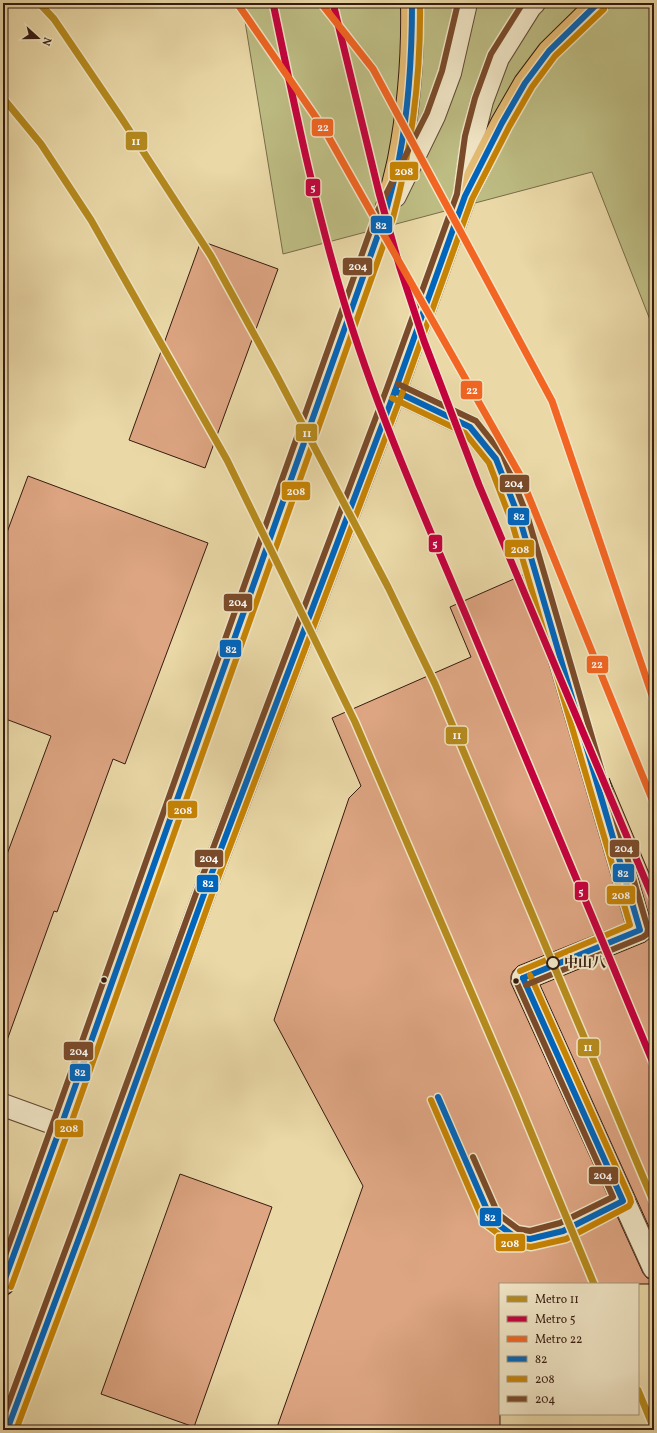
<svg xmlns="http://www.w3.org/2000/svg" width="657" height="1433" font-family="Vollkorn,'Noto Serif SC',serif">
  <style>
    .green { fill: #bdbc83; stroke: #786c4a }
    .building { fill: #dda582; stroke: #341b10 }
    .lines { fill: none; stroke-linecap: round; stroke-linejoin: round }
    .minor-casing { stroke: #624a36; stroke-width: 24 }
    .tertiary-casing { stroke: #624a36; stroke-width: 24 }
    .primary-casing { stroke: #341b10; stroke-width: 24 }
    .minor { stroke: #f1e6c6; stroke-width: 22 }
    .tertiary { stroke: #f1e6c6; stroke-width: 22 }
    .primary { stroke: #e5bc74; stroke-width: 22 }
    .bus-1-casing { stroke: #f1e6c6; stroke-width: 9 }
    .bus-2-casing { stroke: #f1e6c6; stroke-width: 9 }
    .bus-3-casing { stroke: #f1e6c6; stroke-width: 9 }
    .bus-1 { stroke: #0065bd; stroke-width: 6 }
    .bus-2 { stroke: #c68304; stroke-width: 6 }
    .bus-3 { stroke: #7a4b2a; stroke-width: 6 }
    .metro-1-casing { stroke: #f1e6c6; stroke-width: 10 }
    .metro-2-casing { stroke: #f1e6c6; stroke-width: 10 }
    .metro-3-casing { stroke: #f1e6c6; stroke-width: 10 }
    .metro-1 { stroke: #b58a1e; stroke-width: 7 }
    .metro-2 { stroke: #c5003e; stroke-width: 7 }
    .metro-3 { stroke: #f26522; stroke-width: 7 }
    .stop-dot { fill: #f1e6c6; stroke: #341b10; stroke-width: 2 }
    .bus-dot { fill: #341b10; stroke: #f1e6c6; stroke-width: 1.5 }
    .labels { text-anchor: middle; dominant-baseline: central; stroke-width: 4; stroke-linejoin: round; paint-order: stroke }
    .stop-label { font-size: 14px; font-weight: bold; fill: #341b10; stroke: #f1e6c6; text-anchor: start }
    .line-badge { stroke: #f1e6c6; stroke-width: 1.5 }
    .badge-label { font-size: 11px; text-anchor: middle; font-weight: bold; fill: #fff }
  </style>
  <rect width="100%" height="100%" fill="#ead8a7"/>
  <filter id="stains"><feTurbulence type="fractalNoise" baseFrequency=".005" numOctaves="4"/><feColorMatrix values="0 0 0 0 .2 0 0 0 0 .09 0 0 0 0 .02 0 0 0 .5 -.17"/></filter>
  <radialGradient id="worn" r=".72"><stop offset=".6" stop-color="#630" stop-opacity="0"/><stop offset="1" stop-color="#630" stop-opacity=".3"/></radialGradient>
  <!-- green -->
  <polygon class="green" points="242,3 654,3 654,336 654,330 592,172 283,254"/>
  <!-- building -->
  <g class="building">
    <polygon points="201,241 278,269 205,468 129,440"/>
    <polygon points="28,476 208,543 125,764 113,759 57,912 54,911 6,1043 3,1043 3,865 51,736 3,718 3,543"/>
    <polygon points="523,575 625,923 518,966 513,971 511,976 511,983 643,1273 647,1278 654,1280 654,1284 500,1284 500,1430 276,1430 363,1186 274,1020 349,798 361,786 332,718 471,657 450,607"/>
    <polygon points="609,778 654,885 654,1238 540,985 645,942 650,938 652,933 652,926"/>
    <polygon points="180,1174 272,1207 194,1427 101,1394"/>
  </g>
  <g class="lines">
    <defs>
      <g id="minor">
        <polyline points="395,391 470,427 496,459 520,520 640,930 523,978 654,1268"/>
        <polyline points="3,1105 61,1126"/>
      </g>
      <g id="tertiary">
        <polyline points="465,193 473,137 482,101 498,58 530,7 534,3"/>
        <polyline points="395,196 434,116 450,73 466,3"/>
      </g>
      <g id="primary">
        <path d="M3 1284 61 1126 385 215C390 196 395 178 399 159 409 108 413 55 412 3"/>
        <polyline points="7,1430 85,1222 208,883 395,391 465,196 502,123 525,83 549,51 598,3"/>
      </g>
    </defs>
    <!-- minor casing -->
    <use href="#minor" class="minor-casing"/>
    <!-- tertiary casing -->
    <use href="#tertiary" class="tertiary-casing"/>
    <!-- primary casing -->
    <use href="#primary" class="primary-casing"/>
    <!-- minor -->
    <use href="#minor" class="minor"/>
    <!-- tertiary -->
    <use href="#tertiary" class="tertiary"/>
    <!-- primary -->
    <use href="#primary" class="primary"/>
    <defs>
      <g id="bus-1">
        <polyline points="395,391 470,427 496,459 520,520 640,930 523,978"/>
        <polyline points="438,1097 491,1219 515,1237 530,1239 563,1231 623,1201 523,978"/>
        <path d="M3 1284 61 1126 385 215C390 196 395 178 399 159 409 107 412 55 412 3"/>
        <polyline points="7,1430 85,1222 208,883 395,391 465,196 502,123 525,83 549,51 598,3"/>
      </g>
      <g id="bus-2">
        <polyline points="392,398 465,433 489,463 512,523 630,925 520,971"/>
        <polyline points="431,1100 484,1223 512,1244 531,1247 566,1239 629,1206 631,1202 630,1198 530,975"/>
        <path d="M11 1287 69 1129 393 218C412 147 421 76 420 3"/>
        <polyline points="16,1430 93,1225 215,886 402,394 472,199 509,127 532,87 555,56 604,9"/>
      </g>
      <g id="bus-3">
        <polyline points="398,384 476,421 503,455 528,518 648,929 647,934 643,937 526,985"/>
        <polyline points="473,1157 498,1214 518,1229 530,1231 560,1223 613,1197 516,981"/>
        <polyline points="3,1261 53,1123 377,212 427,113 442,71 458,3"/>
        <polyline points="3,1418 77,1219 201,880 387,388 457,194 465,136 475,98 491,54 523,3"/>
      </g>
    </defs>
    <!-- bus-1 casing -->
    <use href="#bus-1" class="bus-1-casing"/>
    <!-- bus-2 casing -->
    <use href="#bus-2" class="bus-2-casing"/>
    <!-- bus-3 casing -->
    <use href="#bus-3" class="bus-3-casing"/>
    <!-- bus-1 -->
    <use href="#bus-1" class="bus-1"/>
    <!-- bus-2 -->
    <use href="#bus-2" class="bus-2"/>
    <!-- bus-3 -->
    <use href="#bus-3" class="bus-3"/>
    <defs>
      <g id="metro-1">
        <polyline points="39,3 54,19 122,119 211,256 277,376 388,587 435,684 654,1203"/>
        <polyline points="3,98 41,144 91,220 227,460 355,722 516,1096 594,1284"/>
        <polyline points="638,1390 654,1429"/>
      </g>
      <g id="metro-2">
        <path d="M273 3C294 103 314 204 344 302 377 412 425 518 470 625 531 771 593 918 654 1065"/>
        <polyline points="333,3 379,193 400,268 424,341 479,485 654,901"/>
      </g>
      <g id="metro-3">
        <polyline points="237,3 324,129 520,475 654,804"/>
        <polyline points="321,3 373,69 552,401 654,701"/>
      </g>
    </defs>
    <!-- metro-1 casing -->
    <use href="#metro-1" class="metro-1-casing"/>
    <!-- metro-2 casing -->
    <use href="#metro-2" class="metro-2-casing"/>
    <!-- metro-3 casing -->
    <use href="#metro-3" class="metro-3-casing"/>
    <!-- metro-1 -->
    <use href="#metro-1" class="metro-1"/>
    <!-- metro-2 -->
    <use href="#metro-2" class="metro-2"/>
    <!-- metro-3 -->
    <use href="#metro-3" class="metro-3"/>
  </g>
  <!-- markers -->
  <circle class="stop-dot" cx="553" cy="963" r="6"/>
  <g class="bus-dot">
    <circle cx="104" cy="980" r="3.5"/>
    <circle cx="516" cy="981" r="3.5"/>
  </g>
  <g class="labels">
    <!-- stop labels -->
    <g class="stop-label">
      <text x="564" y="963">中山八</text>
    </g>
  </g>
  <g class="line-badge">
    <rect x="311" y="118" width="23" height="19" rx="4" fill="#f26522"/>
    <rect x="125" y="131" width="23" height="20" rx="4" fill="#b58a1e"/>
    <rect x="389" y="161" width="30" height="20" rx="4" fill="#c68304"/>
    <rect x="305" y="178" width="16" height="19" rx="4" fill="#c5003e"/>
    <rect x="370" y="215" width="23" height="19" rx="4" fill="#0065bd"/>
    <rect x="342" y="257" width="31" height="19" rx="4" fill="#7a4b2a"/>
    <rect x="460" y="380" width="23" height="20" rx="4" fill="#f26522"/>
    <rect x="295" y="423" width="23" height="19" rx="4" fill="#b58a1e"/>
    <rect x="499" y="474" width="31" height="19" rx="4" fill="#7a4b2a"/>
    <rect x="281" y="481" width="30" height="20" rx="4" fill="#c68304"/>
    <rect x="507" y="507" width="23" height="19" rx="4" fill="#0065bd"/>
    <rect x="428" y="534" width="15" height="19" rx="4" fill="#c5003e"/>
    <rect x="504" y="539" width="31" height="19" rx="4" fill="#c68304"/>
    <rect x="223" y="593" width="30" height="19" rx="4" fill="#7a4b2a"/>
    <rect x="219" y="639" width="23" height="19" rx="4" fill="#0065bd"/>
    <rect x="586" y="655" width="23" height="19" rx="4" fill="#f26522"/>
    <rect x="445" y="726" width="23" height="19" rx="4" fill="#b58a1e"/>
    <rect x="167" y="800" width="31" height="19" rx="4" fill="#c68304"/>
    <rect x="609" y="839" width="31" height="19" rx="4" fill="#7a4b2a"/>
    <rect x="194" y="849" width="30" height="19" rx="4" fill="#7a4b2a"/>
    <rect x="612" y="863" width="23" height="20" rx="4" fill="#0065bd"/>
    <rect x="196" y="874" width="23" height="19" rx="4" fill="#0065bd"/>
    <rect x="574" y="881" width="15" height="20" rx="4" fill="#c5003e"/>
    <rect x="606" y="885" width="30" height="20" rx="4" fill="#c68304"/>
    <rect x="577" y="1038" width="23" height="19" rx="4" fill="#b58a1e"/>
    <rect x="63" y="1041" width="31" height="20" rx="4" fill="#7a4b2a"/>
    <rect x="69" y="1063" width="22" height="19" rx="4" fill="#0065bd"/>
    <rect x="54" y="1119" width="30" height="19" rx="4" fill="#c68304"/>
    <rect x="588" y="1166" width="31" height="19" rx="4" fill="#7a4b2a"/>
    <rect x="479" y="1207" width="23" height="20" rx="4" fill="#0065bd"/>
    <rect x="495" y="1233" width="31" height="19" rx="4" fill="#c68304"/>
  </g>
  <g class="badge-label">
    <text x="323" y="131">22</text>
    <text x="136" y="145">11</text>
    <text x="404" y="175">208</text>
    <text x="313" y="191">5</text>
    <text x="381" y="229">82</text>
    <text x="358" y="270">204</text>
    <text x="472" y="394">22</text>
    <text x="307" y="437">11</text>
    <text x="514" y="487">204</text>
    <text x="296" y="495">208</text>
    <text x="519" y="520">82</text>
    <text x="435" y="547">5</text>
    <text x="520" y="553">208</text>
    <text x="238" y="606">204</text>
    <text x="231" y="653">82</text>
    <text x="597" y="668">22</text>
    <text x="457" y="739">11</text>
    <text x="183" y="814">208</text>
    <text x="624" y="852">204</text>
    <text x="209" y="862">204</text>
    <text x="623" y="877">82</text>
    <text x="208" y="887">82</text>
    <text x="581" y="895">5</text>
    <text x="621" y="899">208</text>
    <text x="588" y="1051">11</text>
    <text x="79" y="1055">204</text>
    <text x="80" y="1076">82</text>
    <text x="69" y="1132">208</text>
    <text x="603" y="1179">204</text>
    <text x="490" y="1221">82</text>
    <text x="510" y="1247">208</text>
  </g>
  <!-- margin -->
  <rect width="657" height="1433" fill="none" stroke="#ead8a7" stroke-width="16"/>
  <rect x="4" y="4" width="649" height="1425" fill="none" stroke="#341b10" stroke-width="2"/>
  <rect x="8" y="8" width="641" height="1417" fill="none" stroke="#341b10"/>
  <!-- legend -->
  <rect x="499" y="1283" width="140" height="132" fill="#f1e6c6" stroke="#a5957d"/>
  <rect x="507" y="1296" width="20" height="6" fill="#b58a1e" stroke="#a5957d"/>
  <text x="535" y="1303" font-size="12" fill="#341b10">Metro 11</text>
  <rect x="507" y="1316" width="20" height="6" fill="#c5003e" stroke="#a5957d"/>
  <text x="535" y="1323" font-size="12" fill="#341b10">Metro 5</text>
  <rect x="507" y="1336" width="20" height="6" fill="#f26522" stroke="#a5957d"/>
  <text x="535" y="1343" font-size="12" fill="#341b10">Metro 22</text>
  <rect x="507" y="1356" width="20" height="6" fill="#0065bd" stroke="#a5957d"/>
  <text x="535" y="1363" font-size="12" fill="#341b10">82</text>
  <rect x="507" y="1376" width="20" height="6" fill="#c68304" stroke="#a5957d"/>
  <text x="535" y="1383" font-size="12" fill="#341b10">208</text>
  <rect x="507" y="1396" width="20" height="6" fill="#7a4b2a" stroke="#a5957d"/>
  <text x="535" y="1403" font-size="12" fill="#341b10">204</text>
  <!-- north arrow -->
  <g transform="translate(38 38) rotate(111)" stroke="#f1e6c6" stroke-width="3" paint-order="stroke">
  <path d="M0-3L7 15L0 10L-7 15Z" fill="#341b10"/>
  <text y="-6" font-size="11" font-weight="bold" text-anchor="middle" fill="#341b10">N</text>
  </g>
  <rect width="100%" height="100%" filter="url(#stains)"/>
  <rect width="100%" height="100%" fill="url(#worn)"/>
</svg>
